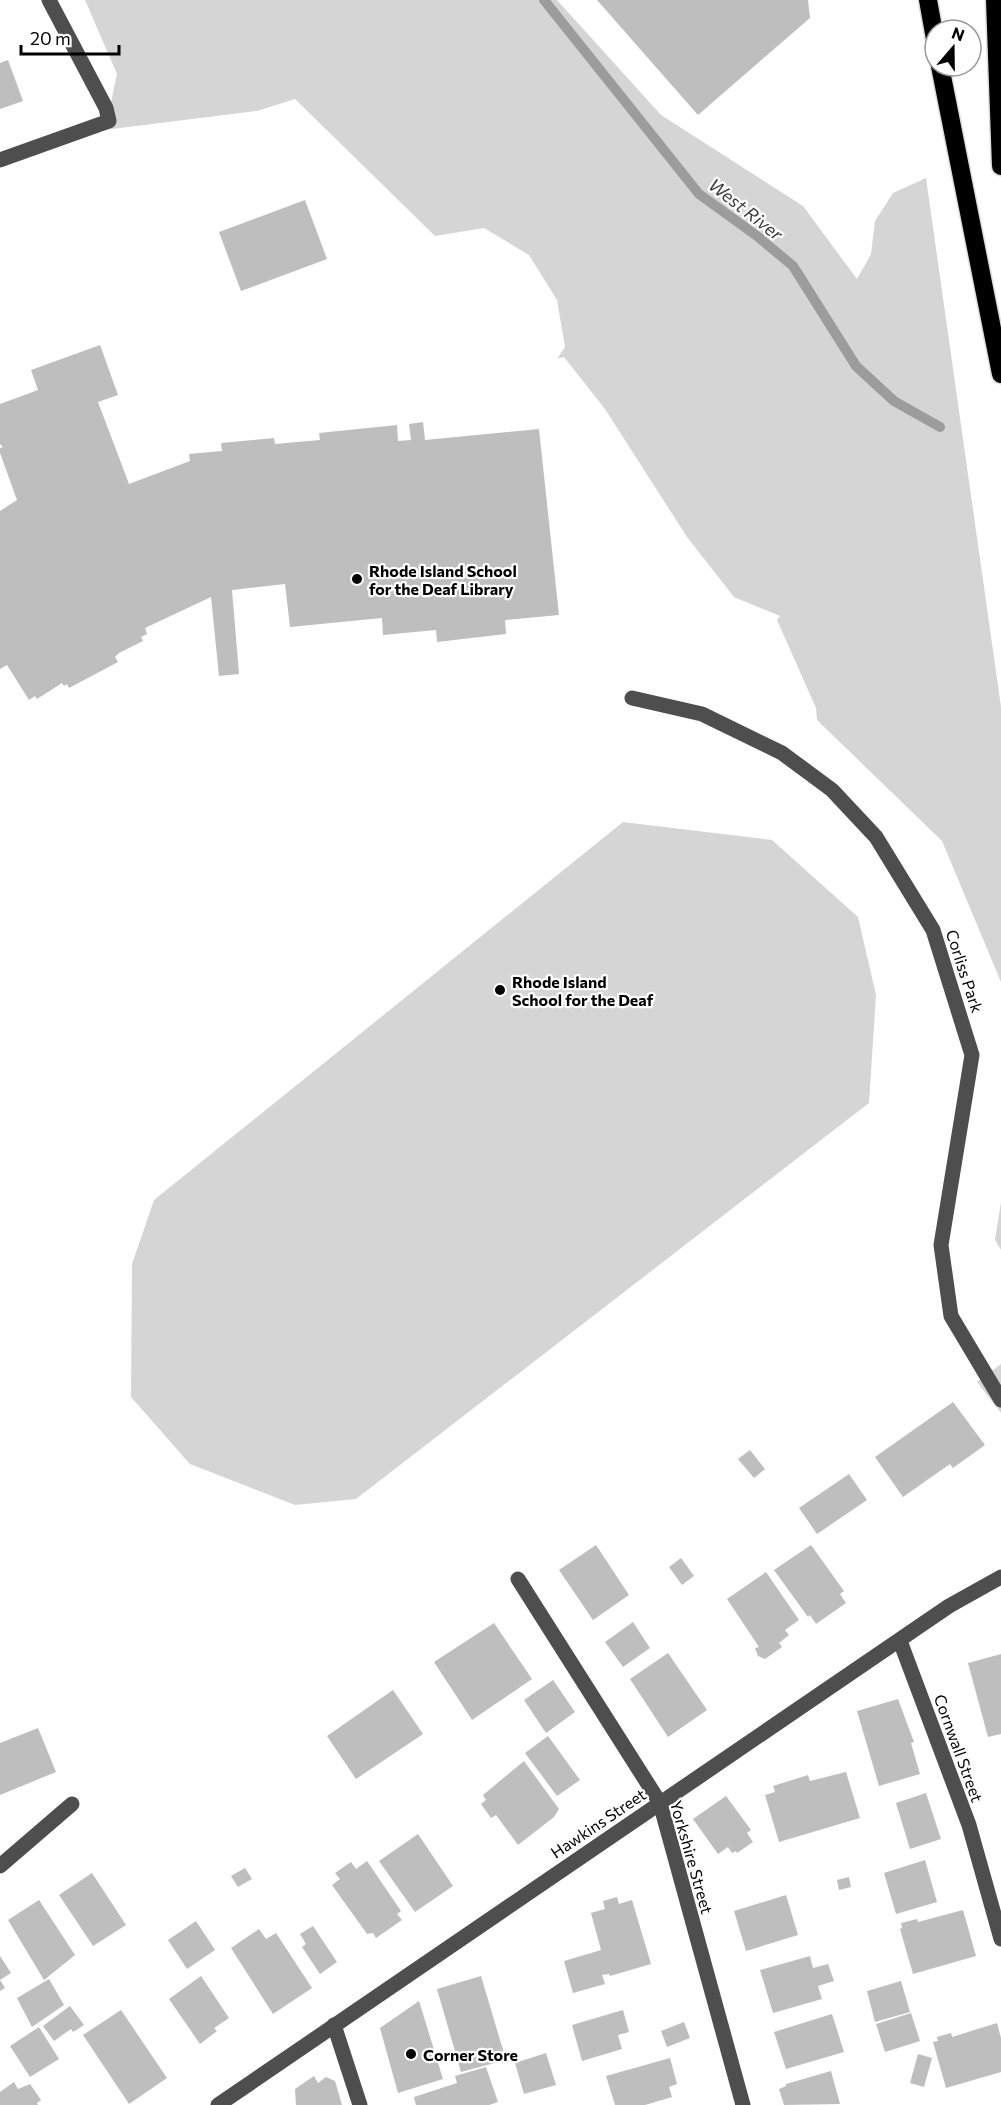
<svg xmlns="http://www.w3.org/2000/svg" width="1001" height="2105" font-family="Commissioner,sans-serif">
  <style>
    .green { fill: #d5d5d5 }
    .lines { fill: none; stroke-linecap: round; stroke-linejoin: round }
    .stream { stroke: #9c9c9c; stroke-width: 10 }
    .building { fill: #bebebe }
    .highway-casing { stroke: #dbdbdb; stroke-width: 21 }
    .minor { stroke: #4e4e4e; stroke-width: 15 }
    .highway { stroke: #000; stroke-width: 18 }
    .poi-dot { fill: #000; stroke: #fff; stroke-width: 2 }
    .labels { text-anchor: middle; dominant-baseline: central; stroke-width: 4.5; stroke-linejoin: round; paint-order: stroke }
    .poi-label { font-size: 16px; font-weight: bold; fill: #000; stroke: #fff; text-anchor: start }
    .street-label { font-size: 16px; fill: #000; stroke: #fff }
    .water-label { font-size: 18px; font-style: italic; fill: #3d3d3d; stroke: #fff }
  </style>
  <rect width="100%" height="100%" fill="#fff"/>
  <!-- green -->
  <g class="green">
    <polygon points="85,0 557,0 661,115 803,206 857,279 871,254 875,221 893,193 926,178 1001,707 1001,982 942,841 817,720 816,708 777,620 780,616 734,597 687,537 605,409 564,357 557,359 565,347 557,300 529,255 484,228 435,236 295,99 257,111 96,131 110,107 117,74"/>
    <polygon points="623,822 772,840 858,917 876,995 869,1103 356,1499 295,1505 190,1464 131,1397 132,1264 154,1200"/>
    <polygon points="1001,1202 1001,1250 995,1240"/>
    <polygon points="1001,1364 1001,1413 977,1382"/>
  </g>
  <g class="lines">
    <!-- stream -->
    <polyline class="stream" points="544,0 699,194 757,236 793,266 856,366 894,401 940,427"/>
  </g>
  <!-- building -->
  <g class="building">
    <polygon points="597,0 808,0 810,18 698,115"/>
    <polygon points="8,60 23,101 0,109 0,63"/>
    <polygon points="305,200 327,259 241,291 219,232"/>
    <polygon points="100,345 118,395 98,402 129,484 190,461 189,454 222,451 221,443 274,438 275,444 320,440 319,433 397,425 398,441 411,440 409,424 423,422 425,440 539,429 559,615 505,620 506,634 437,642 436,630 383,635 382,618 290,627 285,584 232,590 239,674 219,676 211,597 145,628 147,634 141,637 143,641 119,653 115,657 118,662 69,688 67,684 64,686 62,683 37,699 35,696 29,700 7,665 0,669 0,511 17,500 0,453 0,448 3,447 0,444 0,404 38,390 31,370"/>
    <polygon points="953,1402 985,1445 953,1468 950,1464 903,1497 875,1457"/>
    <polygon points="750,1450 765,1469 754,1478 738,1459"/>
    <polygon points="849,1474 867,1500 817,1534 799,1508"/>
    <polygon points="596,1545 629,1595 593,1620 559,1570"/>
    <polygon points="811,1545 844,1591 840,1594 846,1603 816,1624 810,1615 808,1617 774,1570"/>
    <polygon points="681,1558 694,1576 682,1585 669,1567"/>
    <polygon points="766,1572 799,1620 785,1630 789,1635 779,1643 782,1647 765,1659 758,1656 755,1648 759,1647 727,1599"/>
    <polygon points="633,1622 650,1648 623,1667 605,1642"/>
    <polygon points="494,1623 532,1679 472,1720 434,1662"/>
    <polygon points="668,1653 707,1710 668,1737 630,1679"/>
    <polygon points="1001,1654 1001,1734 988,1737 968,1663"/>
    <polygon points="553,1680 575,1712 546,1733 524,1700"/>
    <polygon points="393,1690 423,1734 356,1779 327,1736"/>
    <polygon points="898,1699 914,1742 911,1743 920,1774 879,1786 857,1711"/>
    <polygon points="38,1728 56,1772 0,1795 0,1743"/>
    <polygon points="548,1736 580,1780 557,1796 525,1753"/>
    <polygon points="524,1761 559,1809 554,1817 518,1845 496,1815 491,1818 481,1804 486,1800 483,1795"/>
    <polygon points="846,1772 860,1818 779,1842 765,1795 775,1792 773,1786 808,1775 810,1781"/>
    <polygon points="926,1793 941,1839 910,1849 896,1803"/>
    <polygon points="726,1796 751,1830 747,1833 753,1842 737,1853 736,1851 732,1853 728,1847 718,1854 693,1819"/>
    <polygon points="418,1834 453,1886 415,1912 379,1861"/>
    <polygon points="925,1860 937,1902 896,1914 884,1873"/>
    <polygon points="367,1861 401,1911 397,1914 402,1920 376,1938 373,1933 367,1934 332,1885 340,1879 335,1873 351,1862 356,1869"/>
    <polygon points="245,1868 252,1879 238,1887 231,1876"/>
    <polygon points="92,1873 126,1925 93,1946 59,1895"/>
    <polygon points="849,1877 851,1887 839,1890 837,1880"/>
    <polygon points="786,1895 798,1935 746,1951 734,1911"/>
    <polygon points="617,1897 619,1904 632,1900 651,1964 610,1976 609,1974 602,1975 605,1984 573,1993 564,1961 601,1950 591,1913 605,1909 603,1901"/>
    <polygon points="39,1900 75,1955 44,1980 8,1920"/>
    <polygon points="963,1910 976,1956 913,1974 900,1929 902,1928 901,1923 917,1919 918,1922"/>
    <polygon points="196,1921 215,1950 187,1969 168,1940"/>
    <polygon points="313,1926 337,1962 320,1974 302,1947 306,1944 300,1934"/>
    <polygon points="259,1929 266,1939 276,1933 312,1988 273,2014 231,1948"/>
    <polygon points="0,1956 11,1973 0,1980 5,1988 0,1991"/>
    <polygon points="810,1956 813,1968 828,1964 834,1981 818,1986 822,1999 773,2013 760,1970"/>
    <polygon points="201,1976 229,2018 214,2028 217,2031 200,2044 169,1999"/>
    <polygon points="481,1976 506,2060 461,2072 437,1989"/>
    <polygon points="49,1979 64,2005 32,2027 17,1998"/>
    <polygon points="901,1981 910,2012 875,2022 867,1991"/>
    <polygon points="419,2001 443,2079 398,2093 380,2028"/>
    <polygon points="70,2006 84,2025 73,2032 71,2029 54,2041 43,2026"/>
    <polygon points="121,2010 167,2078 129,2104 83,2035"/>
    <polygon points="623,2010 629,2032 618,2035 622,2049 582,2061 572,2025"/>
    <polygon points="911,2013 920,2041 885,2052 876,2024"/>
    <polygon points="832,2014 844,2052 786,2069 774,2032"/>
    <polygon points="684,2022 690,2038 667,2047 661,2031"/>
    <polygon points="997,2023 1001,2038 1001,2072 946,2088 933,2042 938,2041 937,2037 951,2033 952,2037"/>
    <polygon points="39,2027 59,2059 30,2077 10,2046"/>
    <polygon points="546,2053 556,2085 524,2094 515,2063"/>
    <polygon points="918,2054 932,2058 924,2087 910,2083"/>
    <polygon points="670,2058 677,2084 669,2087 672,2097 645,2105 615,2105 606,2076"/>
    <polygon points="486,2067 498,2102 489,2105 416,2105 414,2097 457,2083 455,2076"/>
    <polygon points="831,2071 840,2104 784,2105 779,2089 786,2086 786,2084"/>
    <polygon points="314,2076 318,2083 326,2077 335,2081 342,2105 296,2105 295,2089"/>
    <polygon points="14,2082 18,2089 30,2084 41,2100 37,2103 38,2105 0,2105 0,2092"/>
  </g>
  <g class="lines">
    <defs>
      <g id="highway">
        <polyline points="928,0 935,39"/>
        <polyline points="995,0 1001,166"/>
        <polyline points="940,66 1001,374"/>
      </g>
    </defs>
    <!-- highway casing -->
    <use href="#highway" class="highway-casing"/>
    <!-- minor -->
    <g class="minor">
      <polyline points="0,160 109,121 106,108 49,0"/>
      <polyline points="632,698 702,714 782,753 832,790 876,837 933,930 972,1055 941,1245 951,1316 1001,1400"/>
      <polyline points="518,1579 660,1803 743,2105"/>
      <polyline points="900,1641 969,1825 1001,1939"/>
      <polyline points="0,1866 72,1804"/>
      <polyline points="334,2025 360,2105"/>
      <polyline points="218,2105 949,1606 1001,1577"/>
    </g>
    <!-- highway -->
    <use href="#highway" class="highway"/>
  </g>
  <!-- markers -->
  <g class="poi-dot">
    <circle cx="357" cy="579" r="6"/>
    <circle cx="500" cy="990" r="6"/>
    <circle cx="411" cy="2054" r="6"/>
  </g>
  <g class="labels">
    <!-- poi labels -->
    <g class="poi-label">
      <text x="369" y="570">Rhode Island School<tspan x="369" dy="18">for the Deaf Library</tspan></text>
      <text x="512" y="981">Rhode Island<tspan x="512" dy="18">School for the Deaf</tspan></text>
      <text x="423" y="2054">Corner Store</text>
    </g>
    <!-- street labels -->
    <g class="street-label">
      <text transform="translate(965 971) rotate(72)">Corliss Park</text>
      <text transform="translate(959 1748) rotate(70)">Cornwall Street</text>
      <text transform="translate(598 1823) rotate(-34)">Hawkins Street</text>
      <text transform="translate(692 1857) rotate(74)">Yorkshire Street</text>
    </g>
    <!-- water labels -->
    <g class="water-label">
      <text transform="translate(746 209) rotate(38)">West River</text>
    </g>
  </g>
  <!-- north arrow -->
  <g transform="translate(953 48) rotate(20)"><circle r="28" fill="#ffffff" stroke="#999999" stroke-width="1.5"/>
  <path d="M0-4.5L10 22L0 15L-10 22Z" fill="#000000"/>
  <text y="-9" font-size="16" font-weight="bold" text-anchor="middle" fill="#000000">N</text>
  </g>
  <!-- scale -->
  <path d="M21 45v9h98v-9" fill="none" stroke="#000000" stroke-width="3"/>
  <text x="30" y="45" font-size="18" fill="#000000" stroke="#ffffff" stroke-width="4.5" paint-order="stroke">20 m</text>
</svg>
